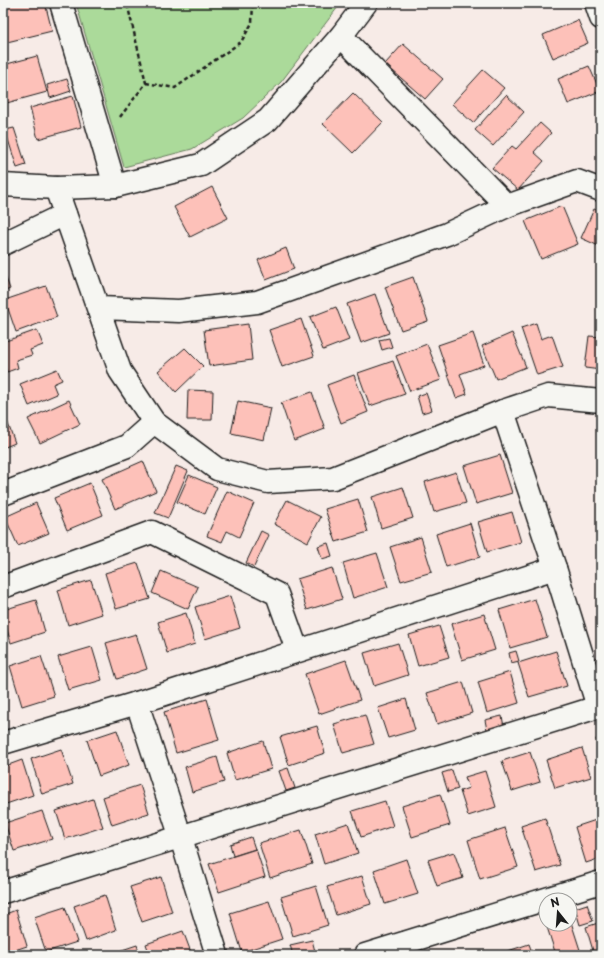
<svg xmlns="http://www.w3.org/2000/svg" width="604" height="958" font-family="'Playpen Sans',sans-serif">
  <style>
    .green { fill: #abda9a; stroke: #647b5b }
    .building { fill: #fdc1b9; stroke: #1c1c1c }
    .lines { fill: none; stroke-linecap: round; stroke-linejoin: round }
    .minor-casing { stroke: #1c1c1c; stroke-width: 25 }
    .path { stroke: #1c1c1c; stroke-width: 2.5; stroke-dasharray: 4 3; stroke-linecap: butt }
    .minor { stroke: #f6f6f2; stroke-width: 22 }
  </style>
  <rect width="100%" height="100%" fill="#f7ebe7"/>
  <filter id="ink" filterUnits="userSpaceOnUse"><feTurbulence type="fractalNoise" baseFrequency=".025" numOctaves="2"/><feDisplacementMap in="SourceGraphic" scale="8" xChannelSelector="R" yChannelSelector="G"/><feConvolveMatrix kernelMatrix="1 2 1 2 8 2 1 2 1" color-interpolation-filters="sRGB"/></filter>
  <g filter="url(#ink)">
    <!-- green -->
    <polygon class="green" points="76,3 341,3 281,82 243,118 192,149 124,167"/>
    <!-- building -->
    <g class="building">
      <polygon points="11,3 45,3 52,31 3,43 3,5"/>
      <polygon points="578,20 588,43 553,58 543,35"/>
      <polygon points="403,44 443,79 425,99 385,64"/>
      <polygon points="37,56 47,92 3,104 3,65"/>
      <polygon points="589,66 600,91 568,104 558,79"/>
      <polygon points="483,70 504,88 473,123 452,104"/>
      <polygon points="67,79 71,91 50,98 47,85"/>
      <polygon points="353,93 383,122 353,153 323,124"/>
      <polygon points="506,95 524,112 493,146 475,130"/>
      <polygon points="73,96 81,127 38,139 30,108"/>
      <polygon points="540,123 551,133 534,152 544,161 518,190 492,168 512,146 516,149"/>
      <polygon points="14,128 26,165 17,168 5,130"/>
      <polygon points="212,187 228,218 190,237 174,207"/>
      <polygon points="562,206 578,244 541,259 525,221"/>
      <polygon points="594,209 601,212 601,247 581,238"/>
      <polygon points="286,248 294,269 266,280 258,260"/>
      <polygon points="3,270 10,289 3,292"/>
      <polygon points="413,277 428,321 401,330 385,287"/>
      <polygon points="46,286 57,317 16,332 5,300"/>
      <polygon points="375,294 389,333 361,343 347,304"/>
      <polygon points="336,307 349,340 323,350 310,317"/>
      <polygon points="301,319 314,356 282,367 269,330"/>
      <polygon points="536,323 541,339 552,335 563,367 537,375 521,328"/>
      <polygon points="248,324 252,360 209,366 204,330"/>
      <polygon points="37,330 43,345 30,350 32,355 16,360 18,368 7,372 3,361 3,342"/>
      <polygon points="473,333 484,365 460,374 467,394 456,398 438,345"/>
      <polygon points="512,333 526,367 496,379 482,346"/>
      <polygon points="589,336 601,337 601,370 585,368"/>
      <polygon points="389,338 392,347 382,350 379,340"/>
      <polygon points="427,344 441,380 410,391 396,356"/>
      <polygon points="185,348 203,366 176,392 158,371"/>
      <polygon points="393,361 405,394 370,406 358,373"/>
      <polygon points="57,369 62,380 53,384 57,394 29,406 20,384"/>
      <polygon points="354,375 368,412 341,423 327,385"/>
      <polygon points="188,390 213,391 212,420 187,420"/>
      <polygon points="312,392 325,429 294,441 281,403"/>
      <polygon points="426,393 432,410 422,413 417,396"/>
      <polygon points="69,400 80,424 40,443 28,419"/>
      <polygon points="238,401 271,408 264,440 231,433"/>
      <polygon points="6,418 15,443 3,448 3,419"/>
      <polygon points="500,455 512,493 476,504 464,466"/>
      <polygon points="143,461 156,491 115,509 102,479"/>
      <polygon points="176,466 188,471 168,518 155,513"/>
      <polygon points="456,472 466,503 434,512 425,482"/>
      <polygon points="189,475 217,487 205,514 177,502"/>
      <polygon points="90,483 103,515 67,530 54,498"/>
      <polygon points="403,487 413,518 381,528 372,497"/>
      <polygon points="227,491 254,503 239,537 227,531 222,542 207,536"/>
      <polygon points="358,499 368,532 336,542 325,509"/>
      <polygon points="287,500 321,517 308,542 274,524"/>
      <polygon points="36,503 49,533 18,546 5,517"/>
      <polygon points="512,512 521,542 487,552 478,522"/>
      <polygon points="470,523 480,557 446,567 436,534"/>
      <polygon points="261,531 269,535 254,567 246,563"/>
      <polygon points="421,537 432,572 401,581 390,547"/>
      <polygon points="328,543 332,556 322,559 318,546"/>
      <polygon points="377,553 388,587 353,598 343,563"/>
      <polygon points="138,563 150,599 116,609 105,573"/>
      <polygon points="332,568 342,599 307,610 297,579"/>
      <polygon points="161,571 198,587 188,609 152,593"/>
      <polygon points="91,580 102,614 68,625 58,590"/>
      <polygon points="230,596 240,628 205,639 195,607"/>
      <polygon points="535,599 547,637 510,648 499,610"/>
      <polygon points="36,600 45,632 11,643 3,616 3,610"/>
      <polygon points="186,613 195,644 167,653 158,622"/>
      <polygon points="484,614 495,650 462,660 451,624"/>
      <polygon points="439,626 449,657 418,666 409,635"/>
      <polygon points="136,634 147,669 117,679 106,643"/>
      <polygon points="398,643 408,675 374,686 364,653"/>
      <polygon points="92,647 102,680 68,690 58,657"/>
      <polygon points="516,651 519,661 511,663 509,653"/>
      <polygon points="556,651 567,686 529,697 518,663"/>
      <polygon points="41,656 54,696 22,706 10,666"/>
      <polygon points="346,660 360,700 319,714 305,674"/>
      <polygon points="510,672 519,703 487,713 478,682"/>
      <polygon points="463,682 472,713 437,724 427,693"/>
      <polygon points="207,699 219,740 176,753 164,712"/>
      <polygon points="406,699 415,730 388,738 378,708"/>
      <polygon points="365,715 374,744 343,753 334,724"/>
      <polygon points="502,716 504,727 487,730 485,720"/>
      <polygon points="317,726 325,753 289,765 280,737"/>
      <polygon points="117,730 129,765 99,776 87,740"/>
      <polygon points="601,737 601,755 596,739"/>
      <polygon points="263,741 271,769 235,780 227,753"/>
      <polygon points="582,748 591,777 555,788 546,760"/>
      <polygon points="61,749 73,784 42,794 31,759"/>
      <polygon points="530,752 540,782 512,791 502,761"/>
      <polygon points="217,757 224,782 192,792 185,767"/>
      <polygon points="22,760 33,795 3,805 3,767"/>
      <polygon points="288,768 295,788 286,791 279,771"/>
      <polygon points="452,770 458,789 448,792 442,773"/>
      <polygon points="485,771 496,807 468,816 460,791 469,788 465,777"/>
      <polygon points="140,785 149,813 112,825 103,797"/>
      <polygon points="440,794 450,825 412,837 402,806"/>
      <polygon points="93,799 103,827 65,839 56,811"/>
      <polygon points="385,801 393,826 361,837 352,811"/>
      <polygon points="42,811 52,839 14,851 5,823"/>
      <polygon points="545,818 560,865 536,872 521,826"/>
      <polygon points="599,819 601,825 601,858 586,863 575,827"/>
      <polygon points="348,823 358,853 324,864 315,834"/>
      <polygon points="505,828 518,867 480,879 468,840"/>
      <polygon points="301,830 312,864 270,878 259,843"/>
      <polygon points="251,837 255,849 233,856 230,844"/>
      <polygon points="3,838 7,851 3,853"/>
      <polygon points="256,849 265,877 219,892 209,864"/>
      <polygon points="454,852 463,878 437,886 428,860"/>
      <polygon points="406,859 418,894 385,904 374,870"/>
      <polygon points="362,876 371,904 336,915 327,887"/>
      <polygon points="161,877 172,912 142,922 130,887"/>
      <polygon points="316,886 328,925 293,936 281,897"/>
      <polygon points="105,895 116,930 86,941 74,906"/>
      <polygon points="269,901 282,939 242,952 230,913"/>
      <polygon points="587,904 593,921 580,925 575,908"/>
      <polygon points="65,907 77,942 46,952 34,917"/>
      <polygon points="16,910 27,946 3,954 3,915"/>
      <polygon points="570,919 581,953 574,955 556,955 547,927 555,924 570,924"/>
      <polygon points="601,922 601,952 594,954 586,927"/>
      <polygon points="183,931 192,955 150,955 146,944"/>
      <polygon points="312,940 316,955 293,955 290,945"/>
      <polygon points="529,944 533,955 496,955"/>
      <polygon points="137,945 140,955 107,955"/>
    </g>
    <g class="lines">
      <defs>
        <g id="minor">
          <polyline points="61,3 115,186"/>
          <polyline points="596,3 601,18"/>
          <polyline points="341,36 507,206"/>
          <polyline points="3,185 56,188 115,186 201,165 268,120 341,36 366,3"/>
          <polyline points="56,188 120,371 154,422 217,469 268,482 333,478 503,411 548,396 601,401"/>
          <polyline points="3,244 65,214"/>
          <polyline points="99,308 179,311 257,302 447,234 507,206 577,181 601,190"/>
          <polyline points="503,411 555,568 598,707"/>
          <polyline points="3,494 127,446 154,422"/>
          <polyline points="3,587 152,532 277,594 297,650"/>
          <polyline points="137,703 181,838 217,955"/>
          <polyline points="3,743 137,703 555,568"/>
          <polyline points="3,892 601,706"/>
          <polyline points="365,955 601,882"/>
        </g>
      </defs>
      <!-- minor casing -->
      <use href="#minor" class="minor-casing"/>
      <!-- path -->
      <g class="path">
        <polyline points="146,83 175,88 241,42 252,23 253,3"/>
        <polyline points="120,117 146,83 127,3"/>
      </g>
      <!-- minor -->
      <use href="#minor" class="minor"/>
    </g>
  </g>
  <!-- margin -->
  <rect width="604" height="958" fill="none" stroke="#f6f6f2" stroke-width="16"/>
  <rect x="8" y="8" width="588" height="942" fill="none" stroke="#1c1c1c" stroke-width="1.5" filter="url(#ink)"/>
  <!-- north arrow -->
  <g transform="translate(558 912) rotate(343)"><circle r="19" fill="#f6f6f2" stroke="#9f9f9c"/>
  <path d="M0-3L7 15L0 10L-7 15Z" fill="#1c1c1c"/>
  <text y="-6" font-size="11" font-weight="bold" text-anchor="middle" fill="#1c1c1c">N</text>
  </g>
</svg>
